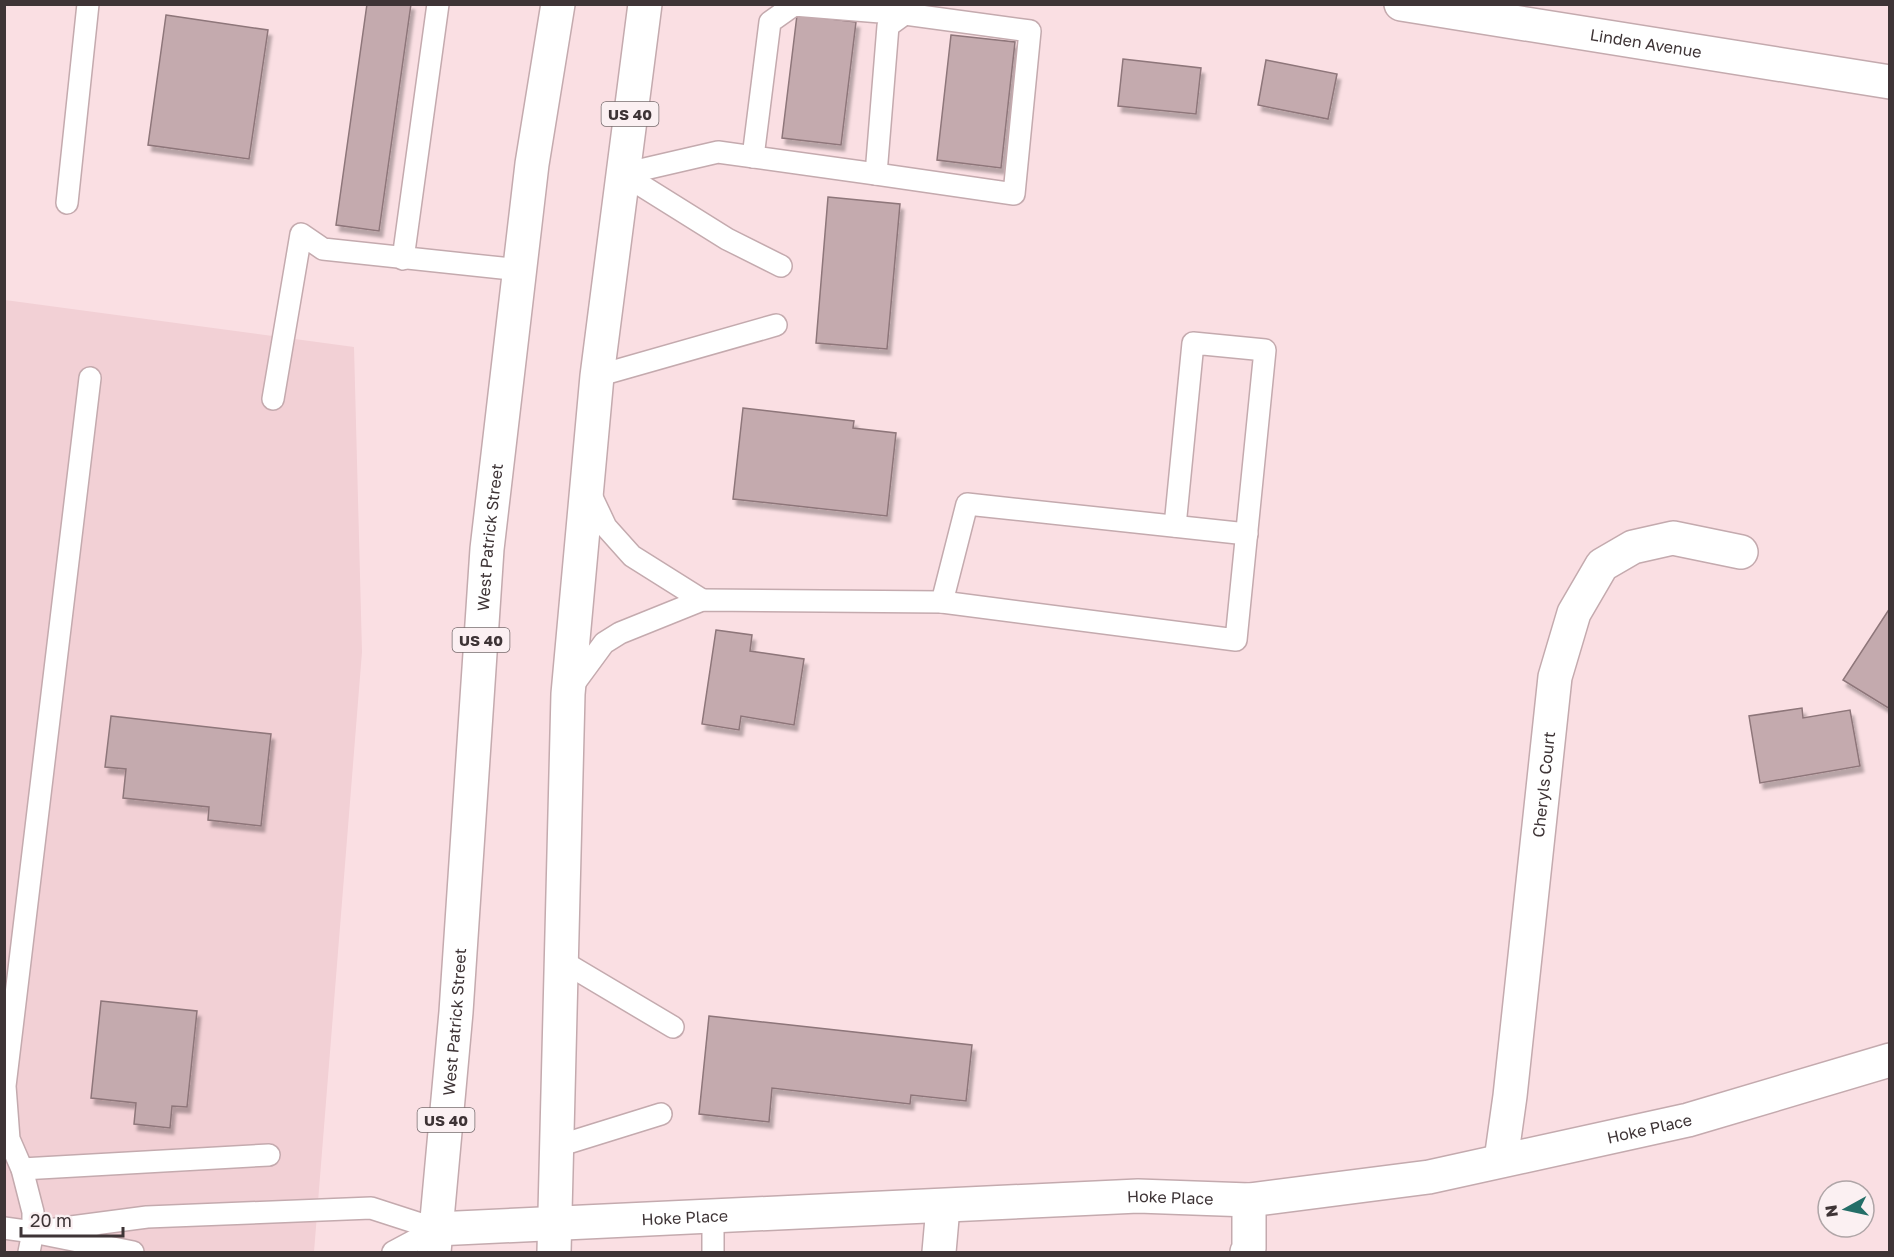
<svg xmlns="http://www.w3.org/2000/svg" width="1894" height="1257" font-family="'Golos Text',sans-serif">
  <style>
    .built { fill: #f2d0d5 }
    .building { fill: #c4aaae; stroke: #8e767a; stroke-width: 1.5; filter: url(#shadow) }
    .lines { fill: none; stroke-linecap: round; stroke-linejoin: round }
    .service-casing { stroke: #c4aaae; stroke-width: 24 }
    .minor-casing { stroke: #c4aaae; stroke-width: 36 }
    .primary-casing { stroke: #c4aaae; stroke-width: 36 }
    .service { stroke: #fff; stroke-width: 21 }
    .minor { stroke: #fff; stroke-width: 33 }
    .primary { stroke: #fff; stroke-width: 33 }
    .labels { text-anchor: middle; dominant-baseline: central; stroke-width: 4.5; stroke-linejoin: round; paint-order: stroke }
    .shield { fill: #fbf0f2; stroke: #776c6e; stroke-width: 1.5 }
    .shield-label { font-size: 15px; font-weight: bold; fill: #3e3436 }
    .street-label { font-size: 16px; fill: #3e3436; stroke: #fbf0f2 }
  </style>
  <defs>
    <filter id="shadow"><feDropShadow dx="3.5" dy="6" stdDeviation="1.5" flood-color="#0004"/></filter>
  </defs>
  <rect width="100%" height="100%" fill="#fadfe3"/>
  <!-- built -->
  <polygon class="built" points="5,300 354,347 362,652 314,1252 5,1252"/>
  <!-- building -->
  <g class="building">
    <polygon points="367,4 411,4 379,231 336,225"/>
    <polygon points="166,15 268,30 249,159 148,145"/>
    <polygon points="797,15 856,22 841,145 782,138"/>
    <polygon points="951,35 1015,42 1001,168 937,160"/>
    <polygon points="1123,59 1201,68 1196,114 1118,106"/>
    <polygon points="1266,60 1337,74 1328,119 1258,105"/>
    <polygon points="828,197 900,204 887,349 816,343"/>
    <polygon points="743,408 854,421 853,428 896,433 887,516 733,499"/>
    <polygon points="1888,611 1890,613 1890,709 1843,680"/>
    <polygon points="716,630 752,635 750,651 804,659 794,725 741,716 739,730 702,724"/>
    <polygon points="1802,708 1803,718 1850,710 1860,766 1760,783 1749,716"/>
    <polygon points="111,716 271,734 261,826 208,820 209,807 123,798 126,769 105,767"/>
    <polygon points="101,1001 197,1011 187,1107 172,1106 170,1128 134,1124 136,1103 91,1098"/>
    <polygon points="709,1016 972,1045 966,1101 911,1095 910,1104 772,1088 769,1122 699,1114"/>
  </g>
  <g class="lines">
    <defs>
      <g id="service">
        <polyline points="753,157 770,22 794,5 905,14 1030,31 1014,194 876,174"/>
        <polyline points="623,174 718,152 876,174 888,26 910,10"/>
        <polyline points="623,174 727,239 781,266"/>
        <polyline points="67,203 88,4"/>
        <polyline points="403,259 438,4"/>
        <polyline points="597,376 776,325"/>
        <polyline points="273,399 301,234 323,249 520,270"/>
        <polyline points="589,491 606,527 632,556 702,600"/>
        <polyline points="942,602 967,504 1247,534"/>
        <polyline points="571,688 604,643 620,633 702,600 942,602 1236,640 1265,350 1193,343 1175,526"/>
        <polyline points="562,961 673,1027"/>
        <polyline points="558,1146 661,1114"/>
        <polyline points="22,1169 269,1155"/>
        <polyline points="4,1228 33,1232 133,1252"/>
        <polyline points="33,1232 147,1217 371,1208 436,1229"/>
        <polyline points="29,1252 33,1232 33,1212 22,1169 9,1139 5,1086 90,378"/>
        <polyline points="393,1252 436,1229"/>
        <polyline points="713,1252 713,1217"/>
      </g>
      <g id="minor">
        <path id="s1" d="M1401 4 1890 82"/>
        <path id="s2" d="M1501 1160 1510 1096 1555 677 1574 613 1602 565 1633 547 1673 538 1741 552"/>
        <path id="s3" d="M436 1229 1138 1196 1249 1200 1429 1177 1688 1120 1890 1060"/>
        <polyline points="939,1252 943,1207"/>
        <polyline points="1247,1252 1249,1249 1249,1200"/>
      </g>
      <g id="primary">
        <path id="s4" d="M434 1252 456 1012 487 549 532 164 558 4"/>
        <polyline points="554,1252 568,694 597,376 645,4"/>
      </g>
    </defs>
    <!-- service casing -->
    <use href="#service" class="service-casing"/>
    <!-- minor casing -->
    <use href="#minor" class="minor-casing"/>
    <!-- primary casing -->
    <use href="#primary" class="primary-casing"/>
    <!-- service -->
    <use href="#service" class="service"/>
    <!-- minor -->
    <use href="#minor" class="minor"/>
    <!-- primary -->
    <use href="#primary" class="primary"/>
  </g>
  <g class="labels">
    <!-- shield labels -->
    <g class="shield">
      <rect x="601.5" y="102" width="57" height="24" rx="4.5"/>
      <rect x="452.5" y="628" width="57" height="24" rx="4.5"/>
      <rect x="417.5" y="1108" width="57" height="24" rx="4.5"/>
    </g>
    <g class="shield-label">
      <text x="630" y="114">US 40</text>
      <text x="481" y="640">US 40</text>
      <text x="446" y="1120">US 40</text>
    </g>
    <!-- street labels -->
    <g class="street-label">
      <text stroke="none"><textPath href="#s1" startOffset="248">Linden Avenue</textPath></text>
      <text stroke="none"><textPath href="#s4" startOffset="717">West Patrick Street</textPath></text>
      <text stroke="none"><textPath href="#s2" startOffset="378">Cheryls Court</textPath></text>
      <text stroke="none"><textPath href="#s4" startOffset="231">West Patrick Street</textPath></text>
      <text stroke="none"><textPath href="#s3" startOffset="1221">Hoke Place</textPath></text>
      <text stroke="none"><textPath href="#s3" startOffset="735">Hoke Place</textPath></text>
      <text stroke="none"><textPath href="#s3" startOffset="249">Hoke Place</textPath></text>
    </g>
  </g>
  <!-- border -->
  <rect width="1894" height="1257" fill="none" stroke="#3e3436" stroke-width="12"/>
  <!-- north arrow -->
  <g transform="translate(1846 1209) rotate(262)"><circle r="28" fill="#fbf0f2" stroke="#afa5a7" stroke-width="1.5"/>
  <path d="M0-4.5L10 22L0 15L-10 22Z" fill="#246e68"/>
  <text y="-9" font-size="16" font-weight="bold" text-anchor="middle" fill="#3e3436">N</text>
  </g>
  <!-- scale -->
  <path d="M21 1227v9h102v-9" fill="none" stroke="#3e3436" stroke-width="3"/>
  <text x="30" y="1227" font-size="18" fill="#3e3436" stroke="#fbf0f2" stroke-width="4.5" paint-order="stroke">20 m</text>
</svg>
